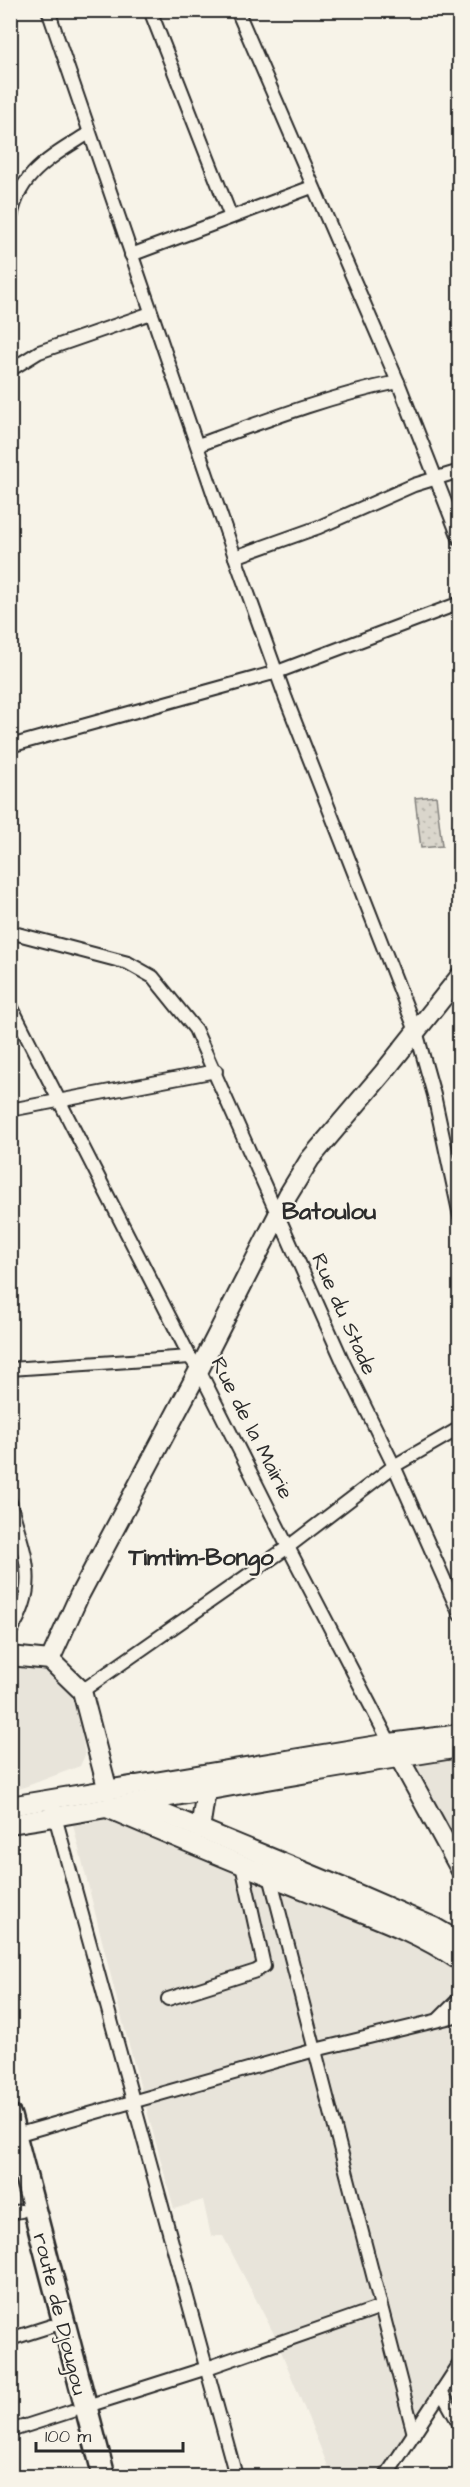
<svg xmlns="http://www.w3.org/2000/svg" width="470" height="2487" font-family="'Architects Daughter',sans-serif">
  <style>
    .built { fill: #e8e4da }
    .grass { fill: url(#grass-dots); stroke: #82807c; stroke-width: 1.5 }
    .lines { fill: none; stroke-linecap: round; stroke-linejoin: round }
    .street-casing { stroke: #2b2b2b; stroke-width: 16 }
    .primary-casing { stroke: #2b2b2b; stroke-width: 22 }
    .highway-casing { stroke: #2b2b2b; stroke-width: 26 }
    .street { stroke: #f7f3e8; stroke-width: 12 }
    .primary { stroke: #f7f3e8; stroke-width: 18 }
    .highway { stroke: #f7f3e8; stroke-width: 21 }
    .labels { text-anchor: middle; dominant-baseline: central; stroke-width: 4.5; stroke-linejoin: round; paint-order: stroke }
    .street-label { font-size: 21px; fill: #2b2b2b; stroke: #f7f3e8 }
    .quarter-label { font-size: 24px; font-weight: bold; fill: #2b2b2b; stroke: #f7f3e8 }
  </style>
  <defs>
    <pattern id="grass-dots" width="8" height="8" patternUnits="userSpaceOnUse" patternTransform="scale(1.5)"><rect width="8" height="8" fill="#dad6cc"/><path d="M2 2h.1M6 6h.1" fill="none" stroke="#bbb8af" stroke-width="1.8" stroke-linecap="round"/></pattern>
  </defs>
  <rect width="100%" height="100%" fill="#f7f3e8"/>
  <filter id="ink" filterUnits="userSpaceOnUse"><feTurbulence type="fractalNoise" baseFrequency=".0167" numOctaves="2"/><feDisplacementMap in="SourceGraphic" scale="12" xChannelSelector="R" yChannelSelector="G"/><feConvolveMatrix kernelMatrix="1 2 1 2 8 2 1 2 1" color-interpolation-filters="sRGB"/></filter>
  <g filter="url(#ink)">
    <!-- built -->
    <g class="built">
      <polygon points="11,1663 44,1665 64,1683 77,1703 85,1755 80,1766 11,1792"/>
      <polygon points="459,1756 459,1864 413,1764"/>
      <polygon points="105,1812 459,1963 459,2355 377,2476 332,2476 274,2334 223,2236 211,2236 203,2200 174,2209 120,2012 71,1817"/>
    </g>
    <!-- grass -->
    <polygon class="grass" points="436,796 442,846 421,848 415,798"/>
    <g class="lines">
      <defs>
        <g id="street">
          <polyline points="48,10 235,557 286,699 416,1031 434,1095 460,1216"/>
          <polyline points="150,10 231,217"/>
          <polyline points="237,10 398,382 460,540"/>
          <path d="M10 225C15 175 50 158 89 133"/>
          <polyline points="131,255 312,187"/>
          <polyline points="10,370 39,352 151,313"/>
          <path d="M198 445C264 421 329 396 398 382"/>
          <polyline points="235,557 319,527 414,485 460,471"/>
          <polyline points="10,746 277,672 460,603"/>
          <polyline points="10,932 128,963 153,977 195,1029 344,1364 394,1466 460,1615"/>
          <polyline points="10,1004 190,1357 199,1370 288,1547 390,1743"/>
          <polyline points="10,1110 216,1071"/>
          <polyline points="10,1369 190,1357"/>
          <path d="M10 1502C23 1552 42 1583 10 1632"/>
          <polyline points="82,1691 288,1547 394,1466 460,1428"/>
          <polyline points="53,1809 236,2476"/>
          <polyline points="269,1872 414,2434"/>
          <polyline points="168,1999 256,1971 264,1966 242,1865"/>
          <polyline points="438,2020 460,1998"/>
          <polyline points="12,2136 315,2050 460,2015"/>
          <polyline points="10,2213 21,2211"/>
          <polyline points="10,2339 51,2326"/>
          <polyline points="441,2391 460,2425"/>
          <polyline points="84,2407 207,2368 381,2307"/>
          <polyline points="10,2431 72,2411"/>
          <polyline points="386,2476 460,2363"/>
        </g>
        <g id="primary">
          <polyline points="10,1656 50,1660 82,1691 108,1791"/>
          <polyline points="50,1660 79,1596 199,1370 288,1195 310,1159 383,1073 460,976"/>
          <polyline points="395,1750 460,1869"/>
          <polyline points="138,1803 344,1888 434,1927 460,1942"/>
          <polyline points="10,1806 390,1743 460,1734"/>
          <path d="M109 1809C177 1838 246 1867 315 1894 365 1914 415 1930 460 1961"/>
          <path d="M10 1824C160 1800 309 1771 460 1748"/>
          <polyline points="200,1829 206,1791"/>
        </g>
        <polyline id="highway" points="10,2116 104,2476"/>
      </defs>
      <!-- street casing -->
      <use href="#street" class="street-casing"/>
      <!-- primary casing -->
      <use href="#primary" class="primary-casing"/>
      <!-- highway casing -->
      <use href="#highway" class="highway-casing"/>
      <!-- street -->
      <use href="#street" class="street"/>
      <!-- primary -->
      <use href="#primary" class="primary"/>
      <!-- highway -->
      <use href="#highway" class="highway"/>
    </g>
  </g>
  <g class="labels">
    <!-- street labels -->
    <g class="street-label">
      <text transform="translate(344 1314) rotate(66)">Rue du Stade</text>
      <text transform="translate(252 1428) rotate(63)">Rue de la Mairie</text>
      <text transform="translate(60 2314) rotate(76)">route de Djougou</text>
    </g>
    <!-- quarter labels -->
    <g class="quarter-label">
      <text x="329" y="1212">Batoulou</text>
      <text x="201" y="1558">Timtim-Bongo</text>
    </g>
  </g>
  <!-- margin -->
  <rect width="470" height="2487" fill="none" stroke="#f7f3e8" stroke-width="36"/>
  <rect x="18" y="18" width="434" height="2451" fill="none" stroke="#2b2b2b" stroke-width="2" filter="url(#ink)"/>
  <!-- scale -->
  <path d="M36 2442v9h147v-9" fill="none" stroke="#2b2b2b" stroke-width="3"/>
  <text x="45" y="2442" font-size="18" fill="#2b2b2b" stroke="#f7f3e8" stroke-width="4.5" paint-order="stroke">100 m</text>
</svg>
